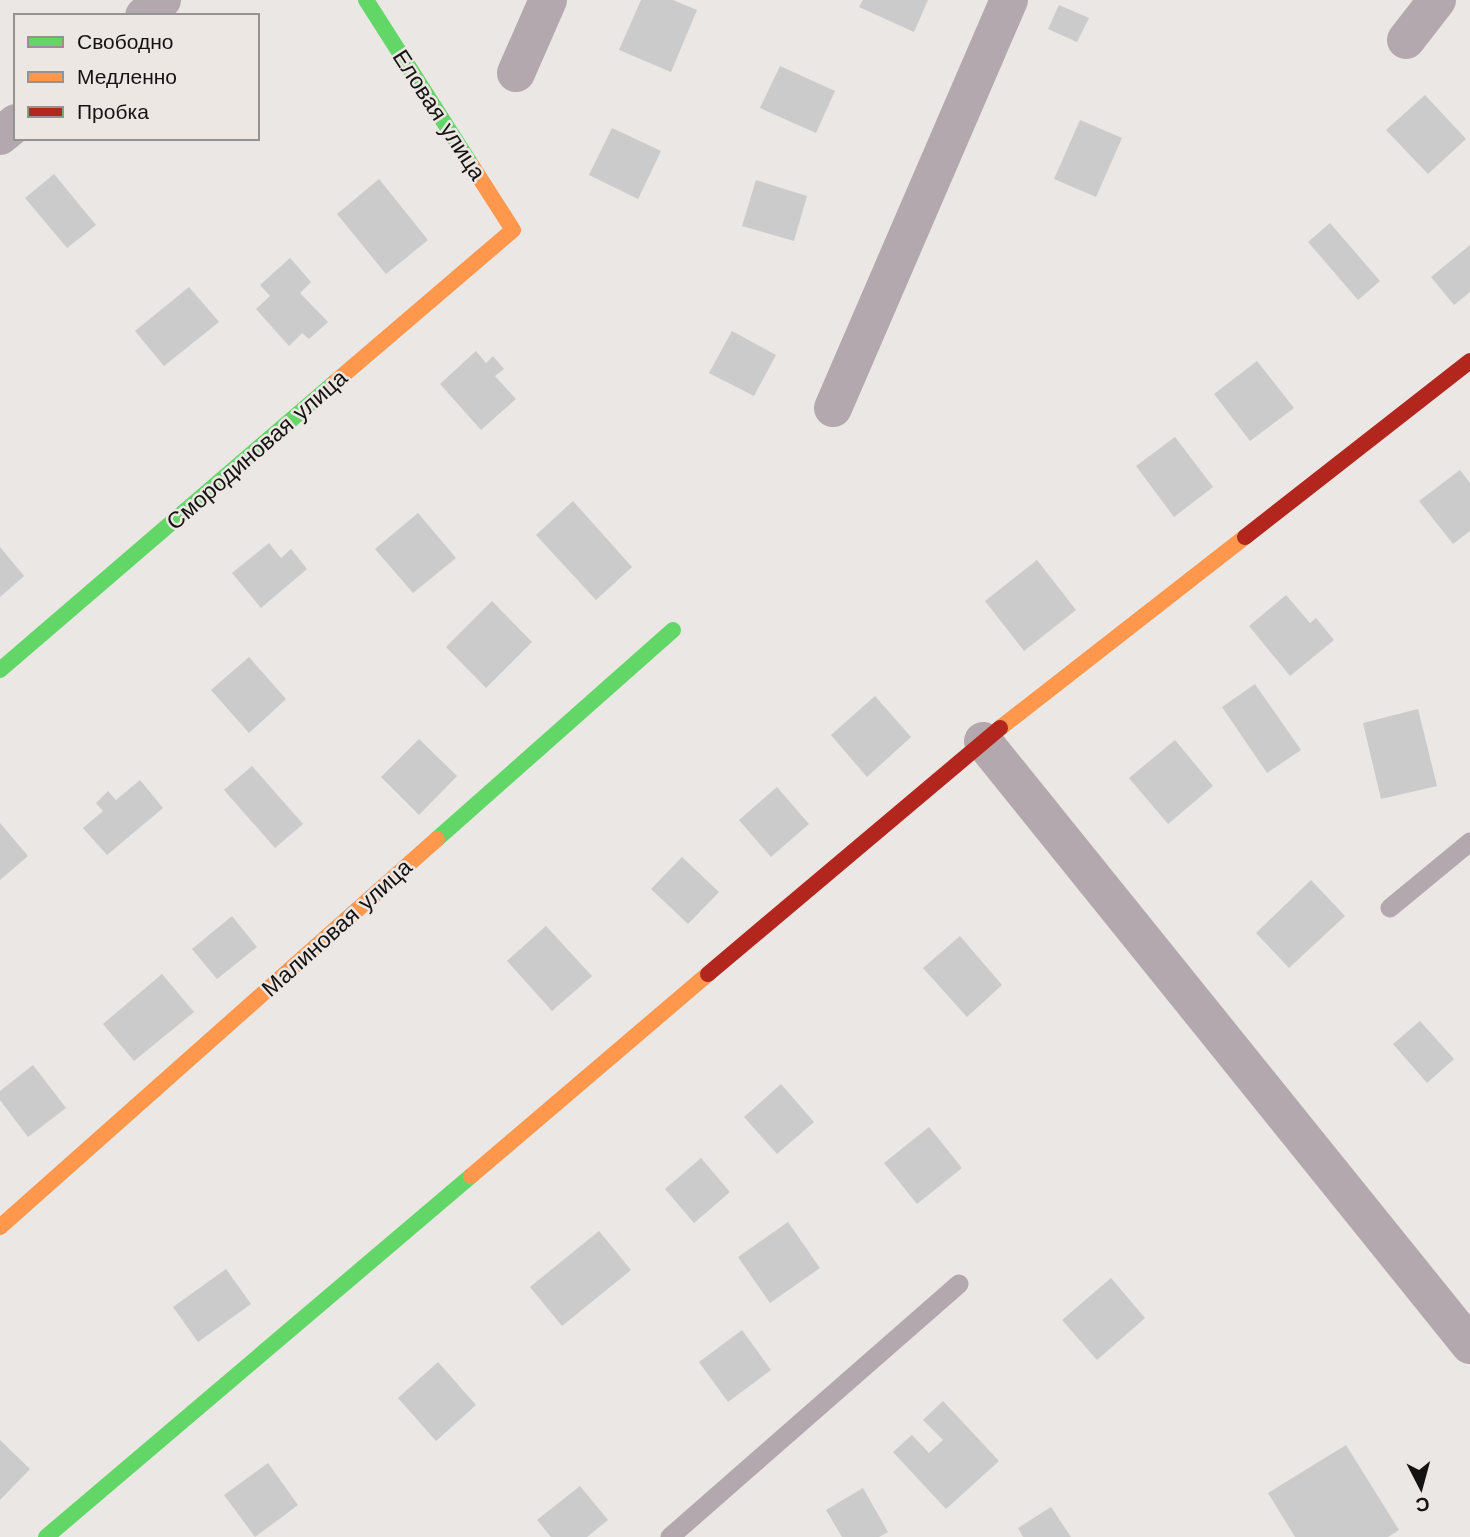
<svg xmlns="http://www.w3.org/2000/svg" width="1470" height="1537" font-family="'Work Sans',sans-serif">
  <style>
    .building { fill: #cccbcb }
    .lines { fill: none; stroke-linecap: round; stroke-linejoin: round }
    .lane { stroke: #b3a8ae; stroke-width: 19 }
    .street { stroke: #b3a8ae; stroke-width: 38 }
    .fast { stroke: #63d668; stroke-width: 16 }
    .slow { stroke: #ff974d; stroke-width: 16 }
    .jam { stroke: #b3261e; stroke-width: 16 }
    .labels { text-anchor: middle; dominant-baseline: central; stroke-width: 5; stroke-linejoin: round; paint-order: stroke }
    .street-label { font-size: 23px; fill: #141311; stroke: #ece7e3 }
  </style>
  <rect width="100%" height="100%" fill="#eae7e5"/>
  <!-- building -->
  <g class="building">
    <polygon points="641,0 673,0 697,10 671,72 619,50"/>
    <polygon points="863,0 928,0 914,32 859,7"/>
    <polygon points="1059,5 1089,18 1077,42 1048,29"/>
    <polygon points="780,66 835,91 816,133 760,108"/>
    <polygon points="1425,95 1466,139 1428,174 1386,130"/>
    <polygon points="1080,120 1122,138 1096,197 1054,179"/>
    <polygon points="612,128 661,151 638,199 589,175"/>
    <polygon points="54,174 96,225 67,248 25,198"/>
    <polygon points="379,179 428,240 386,274 337,214"/>
    <polygon points="756,180 807,196 794,241 742,226"/>
    <polygon points="1330,223 1380,281 1358,300 1308,242"/>
    <polygon points="1470,245 1470,292 1454,305 1431,277"/>
    <polygon points="290,258 311,282 300,293 328,322 309,339 302,333 289,346 256,309 270,296 260,285"/>
    <polygon points="189,287 219,322 164,366 135,331"/>
    <polygon points="732,331 776,355 754,396 709,373"/>
    <polygon points="476,351 486,363 493,356 504,369 495,376 516,399 481,430 440,384"/>
    <polygon points="1257,361 1294,408 1250,441 1214,394"/>
    <polygon points="1175,437 1213,487 1174,517 1136,466"/>
    <polygon points="1460,470 1470,483 1470,531 1453,544 1419,501"/>
    <polygon points="573,501 632,567 596,600 536,535"/>
    <polygon points="418,513 456,558 413,593 375,549"/>
    <polygon points="269,543 281,558 291,549 307,569 261,608 232,573"/>
    <polygon points="0,547 24,576 0,597"/>
    <polygon points="1037,560 1076,610 1024,651 985,601"/>
    <polygon points="1286,595 1310,623 1316,618 1334,640 1290,676 1249,626"/>
    <polygon points="492,601 532,642 486,688 446,647"/>
    <polygon points="249,657 286,699 249,733 211,690"/>
    <polygon points="1255,684 1301,750 1267,773 1222,707"/>
    <polygon points="875,696 911,737 867,777 831,735"/>
    <polygon points="1418,709 1437,786 1381,799 1363,723"/>
    <polygon points="419,739 457,776 419,815 381,777"/>
    <polygon points="1175,740 1213,786 1168,824 1129,778"/>
    <polygon points="252,766 303,824 275,848 224,790"/>
    <polygon points="140,780 163,808 107,855 83,828 103,811 96,803 108,791 116,800"/>
    <polygon points="777,787 809,824 771,857 739,820"/>
    <polygon points="0,823 28,856 0,880"/>
    <polygon points="682,857 719,892 688,924 651,889"/>
    <polygon points="1311,880 1345,916 1289,968 1256,933"/>
    <polygon points="232,916 257,947 217,979 192,949"/>
    <polygon points="546,926 592,976 552,1011 507,961"/>
    <polygon points="960,936 1002,985 967,1017 923,968"/>
    <polygon points="162,974 194,1012 134,1061 103,1024"/>
    <polygon points="1420,1021 1454,1059 1427,1083 1393,1044"/>
    <polygon points="33,1065 66,1108 28,1137 0,1100 0,1091"/>
    <polygon points="781,1084 814,1122 777,1154 744,1117"/>
    <polygon points="929,1127 962,1168 917,1204 884,1163"/>
    <polygon points="701,1158 730,1192 694,1223 665,1189"/>
    <polygon points="788,1222 820,1268 770,1303 738,1257"/>
    <polygon points="599,1231 631,1270 562,1326 530,1287"/>
    <polygon points="226,1269 251,1304 198,1342 173,1307"/>
    <polygon points="1111,1278 1145,1318 1097,1360 1062,1320"/>
    <polygon points="742,1330 771,1370 728,1402 699,1362"/>
    <polygon points="438,1362 476,1405 436,1441 398,1398"/>
    <polygon points="943,1401 999,1461 946,1509 893,1452 912,1435 929,1453 943,1440 923,1420"/>
    <polygon points="0,1440 30,1469 0,1500"/>
    <polygon points="1346,1445 1399,1530 1388,1537 1295,1537 1268,1493"/>
    <polygon points="268,1463 298,1505 255,1537 224,1495"/>
    <polygon points="580,1486 608,1520 587,1537 551,1537 537,1520"/>
    <polygon points="863,1488 888,1532 879,1537 842,1537 826,1510"/>
    <polygon points="1051,1507 1071,1537 1023,1537 1018,1528"/>
  </g>
  <g class="lines">
    <!-- lane -->
    <g class="lane">
      <polyline points="1390,908 1470,842"/>
      <polyline points="670,1537 959,1284"/>
    </g>
    <!-- street -->
    <g class="street">
      <polyline points="144,16 162,0"/>
      <polyline points="1406,40 1437,0"/>
      <polyline points="516,73 548,0"/>
      <polyline points="0,136 16,123"/>
      <polyline points="833,408 1009,0"/>
      <polyline points="983,741 1470,1345"/>
    </g>
    <!-- fast -->
    <g class="fast">
      <polyline points="366,0 472,166"/>
      <polyline points="0,670 334,383"/>
      <polyline points="437,839 673,630"/>
      <polyline points="46,1537 471,1176"/>
    </g>
    <!-- slow -->
    <g class="slow">
      <polyline points="334,383 513,230 472,166"/>
      <polyline points="1000,728 1245,537"/>
      <polyline points="471,1176 708,974"/>
      <polyline points="0,1227 437,839"/>
    </g>
    <!-- jam -->
    <g class="jam">
      <polyline points="1245,537 1470,361"/>
      <polyline points="708,974 1000,728"/>
    </g>
  </g>
  <g class="labels">
    <!-- street labels -->
    <g class="street-label">
      <text transform="translate(439 115) rotate(57)">Еловая улица</text>
      <text transform="translate(257 450) rotate(-41)">Смородиновая улица</text>
      <text transform="translate(337 928) rotate(-42)">Малиновая улица</text>
    </g>
  </g>
  <!-- legend -->
  <rect x="14" y="14" width="245" height="126" fill="#ece7e3" stroke="#96928f" stroke-width="2"/>
  <rect x="28" y="37" width="35" height="10" fill="#63d668" stroke="#96928f" stroke-width="2"/>
  <text x="77" y="49" font-size="21" fill="#141311">Свободно</text>
  <rect x="28" y="72" width="35" height="10" fill="#ff974d" stroke="#96928f" stroke-width="2"/>
  <text x="77" y="84" font-size="21" fill="#141311">Медленно</text>
  <rect x="28" y="107" width="35" height="10" fill="#b3261e" stroke="#96928f" stroke-width="2"/>
  <text x="77" y="119" font-size="21" fill="#141311">Пробка</text>
  <!-- north arrow -->
  <g transform="translate(1421 1488) rotate(174)" stroke="#ece7e3" stroke-width="5" paint-order="stroke">
  <path d="M0-5L12 26L0 18L-12 26Z" fill="#141311"/>
  <text y="-10" font-size="19" font-weight="bold" text-anchor="middle" fill="#141311">С</text>
  </g>
</svg>
